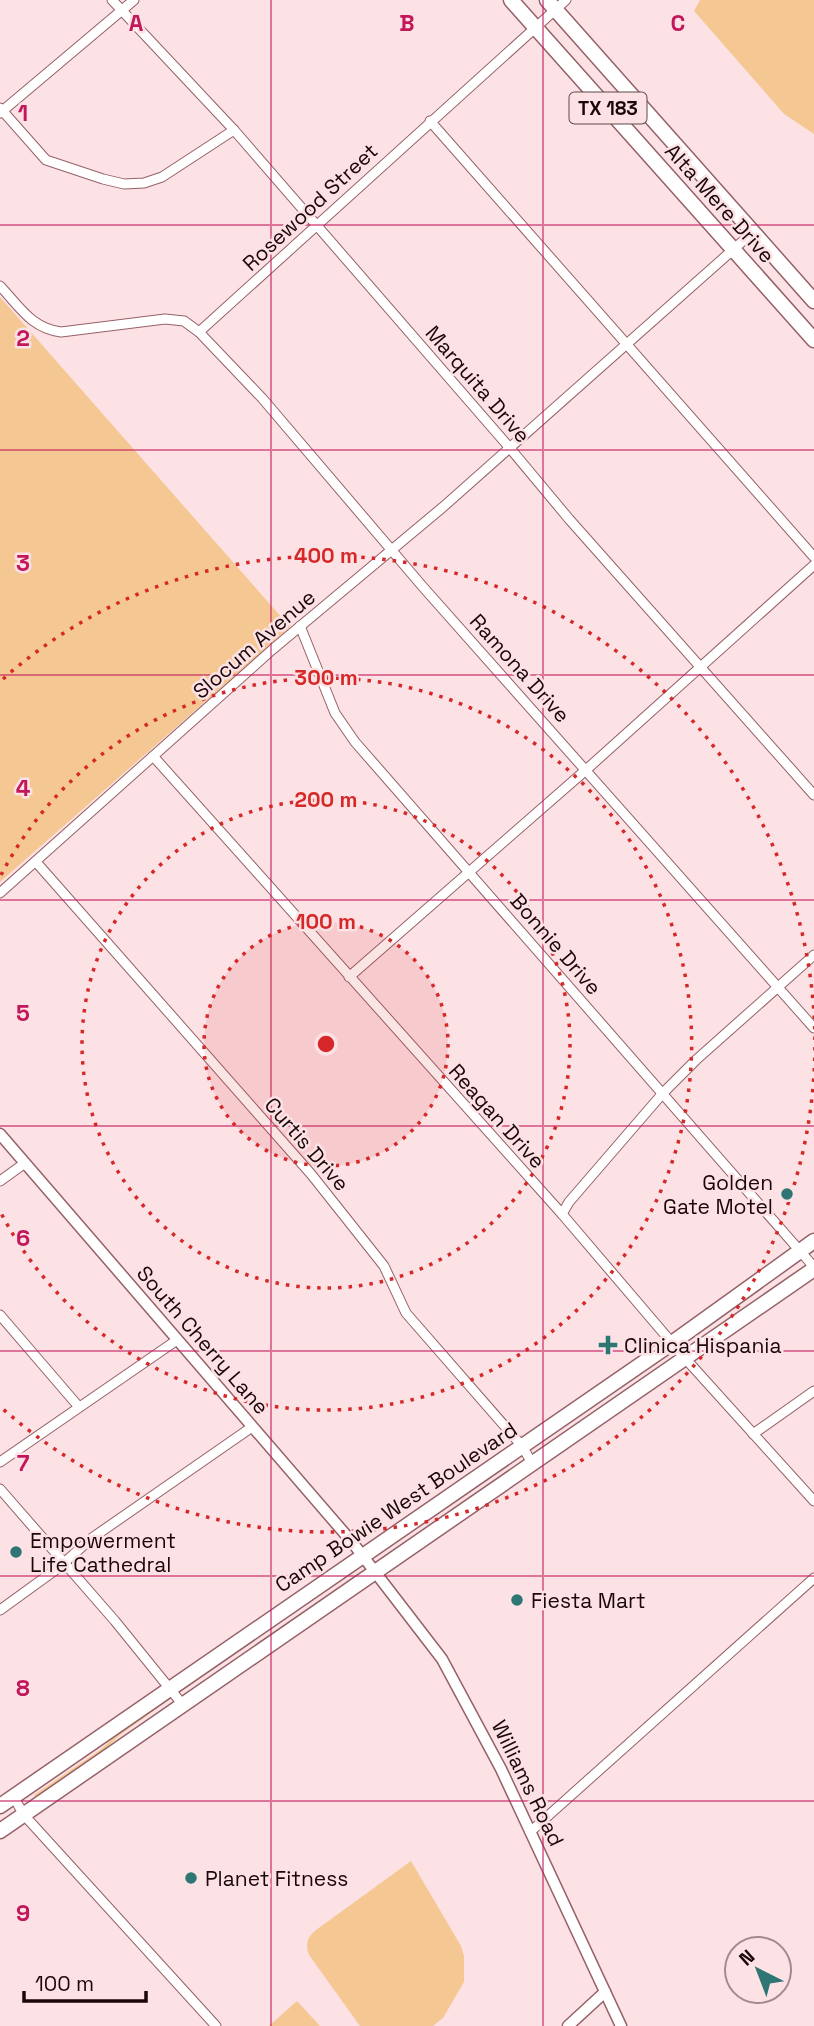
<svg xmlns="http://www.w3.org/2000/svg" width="814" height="2026" font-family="'Space Grotesk',sans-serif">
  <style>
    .green { fill: #f5c893 }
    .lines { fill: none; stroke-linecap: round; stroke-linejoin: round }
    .minor-casing { stroke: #966067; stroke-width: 11 }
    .tertiary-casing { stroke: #966067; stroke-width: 13 }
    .primary-casing { stroke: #966067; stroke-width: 17 }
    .minor { stroke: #fff; stroke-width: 9 }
    .tertiary { stroke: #fff; stroke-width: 10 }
    .primary { stroke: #fff; stroke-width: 14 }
    .grid { fill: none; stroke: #c2185b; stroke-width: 2; stroke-opacity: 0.55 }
    .ring { fill: none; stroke: #d62828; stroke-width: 3.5; stroke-dasharray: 3.5 7 }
    .poi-dot { fill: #2d7673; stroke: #fce2e4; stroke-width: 2.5 }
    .labels { text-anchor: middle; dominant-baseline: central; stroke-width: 5; stroke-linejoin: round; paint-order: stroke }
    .shield { fill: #fce2e4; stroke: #5e494b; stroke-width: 2 }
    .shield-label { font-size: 19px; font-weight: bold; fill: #1b070a }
    .street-label { font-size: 21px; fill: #1b070a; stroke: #fce2e4 }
    .poi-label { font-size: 21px; fill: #1b070a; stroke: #fce2e4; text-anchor: start }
    .grid-label { font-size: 23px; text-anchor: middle; font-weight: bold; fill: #c2185b; stroke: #fce2e4; stroke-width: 5; stroke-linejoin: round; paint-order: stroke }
    .centre { fill: #d62828; stroke: #fce2e4; stroke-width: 3.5 }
    .ring-label { font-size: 21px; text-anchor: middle; font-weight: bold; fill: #d62828; stroke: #fce2e4; stroke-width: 5; stroke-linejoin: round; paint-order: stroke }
  </style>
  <rect width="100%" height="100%" fill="#fce2e4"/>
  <!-- green -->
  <g class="green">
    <polygon points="700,0 814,0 814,134 784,114 694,11"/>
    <polygon points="0,297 290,627 0,882"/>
    <polygon points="158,1706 159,1707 120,1735 101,1753 36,1798 34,1795 100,1750 123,1729"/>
    <path d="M411 1861 461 1946 464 1956V1982L443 2018 433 2026H360L309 1955C305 1945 307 1937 316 1930Z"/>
    <polygon points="297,2001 320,2026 269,2026"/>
  </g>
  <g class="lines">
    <defs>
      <g id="minor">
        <polyline points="112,0 234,130 509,447 569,519 814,795"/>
        <polyline points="0,108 46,160 103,179 124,184 144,183 162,177 234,130"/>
        <polyline points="0,113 134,0"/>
        <polyline points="430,121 814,557"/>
        <path d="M0 286C20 307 31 328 61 332L165 319 184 321 199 332 262 398 423 587 814 1028"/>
        <polyline points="199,332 566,0"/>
        <polyline points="300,626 335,713 355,742 814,1267"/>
        <polyline points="153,756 562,1214 684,1357 814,1501"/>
        <polyline points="36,862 311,1174 384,1266 406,1313 522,1446 532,1463"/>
        <polyline points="0,893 273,649 443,507 753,232"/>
        <polyline points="349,977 587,769 814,565"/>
        <polyline points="0,1181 25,1163"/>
        <polyline points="562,1214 569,1202 663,1093 696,1060 814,955"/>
        <polyline points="0,1315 79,1407"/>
        <polyline points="753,1434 814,1391"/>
        <polyline points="0,1462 177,1340"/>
        <polyline points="0,1489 115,1621 183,1705"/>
        <polyline points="0,1610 58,1568 92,1538 252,1427"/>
        <polyline points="13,1796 24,1815 216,2026"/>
        <polyline points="530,1832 814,1578"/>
      </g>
      <g id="tertiary">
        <polyline points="0,1134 352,1542 442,1659 501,1769 621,2026"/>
        <polyline points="568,2026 605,1992"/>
      </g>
      <g id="primary">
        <polyline points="511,0 814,340"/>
        <polyline points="547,0 814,301"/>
        <polyline points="0,1806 672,1343 814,1241"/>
        <polyline points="0,1831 814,1269"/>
      </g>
    </defs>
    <!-- minor casing -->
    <use href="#minor" class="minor-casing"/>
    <!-- tertiary casing -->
    <use href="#tertiary" class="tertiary-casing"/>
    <!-- primary casing -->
    <use href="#primary" class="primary-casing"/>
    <!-- minor -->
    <use href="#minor" class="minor"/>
    <!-- tertiary -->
    <use href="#tertiary" class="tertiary"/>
    <!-- primary -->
    <use href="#primary" class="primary"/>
  </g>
  <!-- grid -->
  <path class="grid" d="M271 0V2026M543 0V2026M0 225H814M0 450H814M0 675H814M0 900H814M0 1126H814M0 1351H814M0 1576H814M0 1801H814"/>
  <!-- distance rings -->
  <circle cx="326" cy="1044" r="122" fill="#d62828" fill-opacity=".12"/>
  <g class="ring">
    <circle cx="326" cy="1044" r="122"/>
    <circle cx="326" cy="1044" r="244"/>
    <path d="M1 875A366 366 0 1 1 1 1213"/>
    <path d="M3 679A488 488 0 1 1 3 1409"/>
  </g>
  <!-- markers -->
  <g class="poi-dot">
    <circle cx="787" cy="1194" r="7"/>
    <path d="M604.5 1334.5h7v7h7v7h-7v7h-7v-7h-7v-7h7z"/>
    <circle cx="16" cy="1552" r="7"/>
    <circle cx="517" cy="1600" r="7"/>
    <circle cx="191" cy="1878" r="7"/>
  </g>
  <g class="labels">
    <!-- shield labels -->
    <rect class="shield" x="569.5" y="92.5" width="77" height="31" rx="5"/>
    <g class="shield-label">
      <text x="608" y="108">TX 183</text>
    </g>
    <!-- street labels -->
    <g class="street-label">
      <text transform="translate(720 203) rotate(48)">Alta Mere Drive</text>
      <text transform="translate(310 207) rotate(-43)">Rosewood Street</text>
      <text transform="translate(478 384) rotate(49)">Marquita Drive</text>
      <text transform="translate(254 644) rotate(-41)">Slocum Avenue</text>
      <text transform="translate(520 668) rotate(48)">Ramona Drive</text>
      <text transform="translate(556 944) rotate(49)">Bonnie Drive</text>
      <text transform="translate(497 1116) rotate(48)">Reagan Drive</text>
      <text transform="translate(307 1144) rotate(49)">Curtis Drive</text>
      <text transform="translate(203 1340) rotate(49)">South Cherry Lane</text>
      <text transform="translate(396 1507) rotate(-34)">Camp Bowie West Boulevard</text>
      <text transform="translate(528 1783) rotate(64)">Williams Road</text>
    </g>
    <!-- poi labels -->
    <g class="poi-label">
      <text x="773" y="1182" text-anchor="end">Golden<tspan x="773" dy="24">Gate Motel</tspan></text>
      <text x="624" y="1345">Clinica Hispania</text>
      <text x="30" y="1540">Empowerment<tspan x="30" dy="24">Life Cathedral</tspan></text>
      <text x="531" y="1600">Fiesta Mart</text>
      <text x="205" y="1878">Planet Fitness</text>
    </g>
  </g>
  <g class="grid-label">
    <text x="136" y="31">A</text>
    <text x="407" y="31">B</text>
    <text x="678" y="31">C</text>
    <text x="23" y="121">1</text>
    <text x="23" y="346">2</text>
    <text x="23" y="571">3</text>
    <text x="23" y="796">4</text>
    <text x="23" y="1021">5</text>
    <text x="23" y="1246">6</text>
    <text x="23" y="1471">7</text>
    <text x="23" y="1696">8</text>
    <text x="23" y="1921">9</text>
  </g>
  <circle cx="326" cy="1044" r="10" class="centre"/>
  <g class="ring-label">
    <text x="326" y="563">400 m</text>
    <text x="326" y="685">300 m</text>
    <text x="326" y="807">200 m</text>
    <text x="326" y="929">100 m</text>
  </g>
  <!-- north arrow -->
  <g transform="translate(758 1970) rotate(318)"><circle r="33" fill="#fce2e4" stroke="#a28a8d" stroke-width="2"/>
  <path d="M0-5L12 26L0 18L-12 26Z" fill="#2d7673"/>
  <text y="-10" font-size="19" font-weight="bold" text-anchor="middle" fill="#1b070a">N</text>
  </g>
  <!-- scale -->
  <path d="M24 1991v10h122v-10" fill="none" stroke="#1b070a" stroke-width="3.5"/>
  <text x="35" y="1991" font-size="21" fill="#1b070a" stroke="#fce2e4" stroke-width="5" paint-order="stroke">100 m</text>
</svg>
